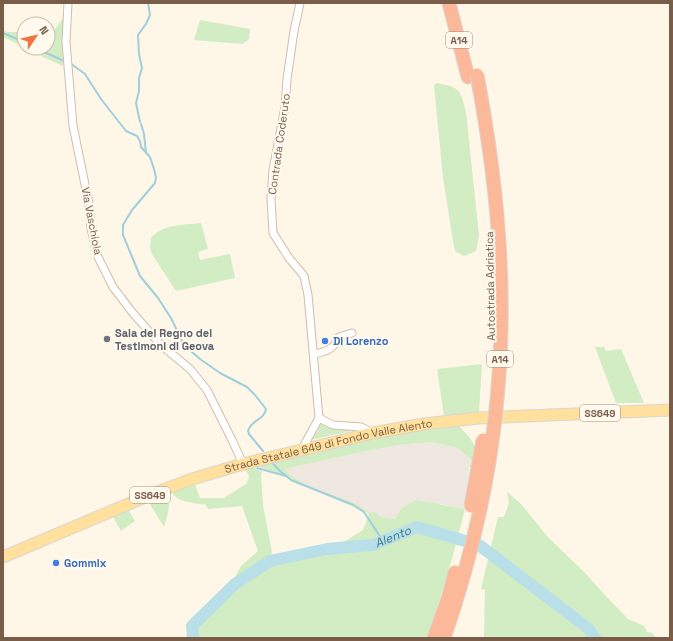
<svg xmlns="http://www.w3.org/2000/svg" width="673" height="641" font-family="'Space Grotesk',sans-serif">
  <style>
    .industrial { fill: #eee8e0 }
    .green { fill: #d2edc3 }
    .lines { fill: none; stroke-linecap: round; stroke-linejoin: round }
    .stream { stroke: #9fcfdc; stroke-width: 2 }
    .river { stroke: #b9e0e9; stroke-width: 12 }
    .street-casing { stroke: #d1beab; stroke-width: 9 }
    .primary-casing { stroke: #dcd5d0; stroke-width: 13 }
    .highway-casing { stroke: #dcd5d0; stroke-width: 15 }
    .street { stroke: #fff; stroke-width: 7 }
    .primary { stroke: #ffe09c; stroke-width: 11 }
    .highway { stroke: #fcb99a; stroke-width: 13 }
    .highway-bridge-casing { stroke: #dcd5d0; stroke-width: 15; stroke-linecap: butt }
    .highway-bridge { stroke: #fcb99a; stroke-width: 13 }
    .worship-dot { fill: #6b7280; stroke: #fff9ee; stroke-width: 1.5 }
    .shop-dot { fill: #3f7fe0; stroke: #fff9ee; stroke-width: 1.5 }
    .labels { text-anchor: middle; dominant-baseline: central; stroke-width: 4; stroke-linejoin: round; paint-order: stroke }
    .shield { fill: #fff9ee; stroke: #a28c7a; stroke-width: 1 }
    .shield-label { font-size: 10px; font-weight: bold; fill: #7a5d49 }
    .street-label { font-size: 11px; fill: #7a5d49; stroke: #fff9ee }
    .worship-label { font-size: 11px; font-weight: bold; fill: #5b616d; stroke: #fff9ee; text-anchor: start }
    .shop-label { font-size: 11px; font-weight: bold; fill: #366cbe; stroke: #fff9ee; text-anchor: start }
    .water-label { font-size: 12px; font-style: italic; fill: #3e7787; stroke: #fff9ee }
  </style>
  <rect width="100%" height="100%" fill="#fef6e7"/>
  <!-- industrial -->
  <polygon class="industrial" points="432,442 458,448 472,461 469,467 465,509 441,504 401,509 395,519 381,517 371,513 354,503 308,486 290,475 283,469 366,451 399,445"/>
  <!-- green -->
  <g class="green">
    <polygon points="63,18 63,66 45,58 27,48 48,48 48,36 50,36"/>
    <polygon points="200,20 250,29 249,39 243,44 194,40"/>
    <polygon points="3,30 7,32 24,32 24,47 3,37"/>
    <path d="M437 83C461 88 460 89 466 112L479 236 476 251 464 256 456 252 454 247 443 178 434 85Z"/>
    <path d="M201 223 208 249 198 252 200 260 230 254 235 278 176 291 152 254 150 248 151 238C163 224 183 225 201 223Z"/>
    <polygon points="595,347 604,347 606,351 621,349 644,403 616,403"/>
    <polygon points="482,364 479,412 444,416 437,369"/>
    <path d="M320 424C331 430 343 430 356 430L310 440 318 431Z"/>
    <path d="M458 425 470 438 476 448 473 467H469L472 461 458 448 432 442 399 445 366 451 284 469C302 487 329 493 352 502 358 505 365 510 371 513L375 512 381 517 395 519 401 509 416 500 465 509 448 574 427 638H196L195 631 201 618 246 578 268 565 269 560 240 579 236 575 241 566 258 551 242 506 208 509 205 504C199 505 186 502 179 499 175 497 172 494 170 489L194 482 200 498H224L246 484 248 480 249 476 244 468 251 466 262 472 261 475 263 505 272 552 271 556 281 553 327 547 342 543 363 530 369 514C343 496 311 493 286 475L287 476 254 465 271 461 283 473 272 461 388 434Z"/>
    <path d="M165 492C173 502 167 516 164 527L147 499Z"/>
    <polygon points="507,492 521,504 547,536 583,571 605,595 628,619 644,626 647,632 653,633 656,638 484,638 485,590 481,589 498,517 504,517 509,503"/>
    <polygon points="127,508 135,521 121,531 112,515"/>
  </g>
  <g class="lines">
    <!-- stream -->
    <g class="stream">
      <polyline points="3,33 24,42"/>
      <polyline points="35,48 62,60"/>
      <path d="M70 63 85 74 101 99 126 131 137 136 140 141 141 147 150 157 154 169 156 177 155 183 132 210 123 225V235L140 276 158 298 171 318 184 345 200 359 220 373 247 387 255 395 266 409C264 421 251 419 248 431L249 434 263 451"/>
      <polyline points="140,122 136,103 139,91 139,78 142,68 139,54 138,35 146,24 150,15 148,3"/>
      <polyline points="141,124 144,134 146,153"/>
      <polyline points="272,462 279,470 291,480 353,505 364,512 383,541"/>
      <polyline points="257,468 286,476"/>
    </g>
    <!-- river -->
    <path class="river" id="s1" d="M193 638 192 626 235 584 270 561 327 549 373 545 417 527 479 545 589 629 595 638"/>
    <defs>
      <g id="street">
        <polyline points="68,3 66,42 73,126 89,204 91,229 98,257 113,287 132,312 161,345 190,369 207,390 233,442 243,464"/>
        <polyline points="300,3 294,31 287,79 285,107 273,170 271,199 273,233 289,258 304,276 308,295 319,418 302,449"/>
        <path d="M314 354C326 352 334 349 339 337L352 333"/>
        <polyline points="319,418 333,425 361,427 373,433"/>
      </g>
      <g id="primary">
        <path id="s2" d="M3 557 152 494 192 479 243 464 373 433 424 424 478 418 670 410"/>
      </g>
      <polyline id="highway" points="449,3 468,77"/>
    </defs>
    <!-- street casing -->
    <use href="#street" class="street-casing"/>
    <!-- primary casing -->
    <use href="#primary" class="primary-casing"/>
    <!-- highway casing -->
    <use href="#highway" class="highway-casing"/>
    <!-- street -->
    <use href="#street" class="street"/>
    <!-- primary -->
    <use href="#primary" class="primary"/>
    <!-- highway -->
    <use href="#highway" class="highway"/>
    <defs>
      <g id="highway-bridge">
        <polyline points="471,506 483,440"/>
        <polyline points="434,638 449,596 455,572"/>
        <path d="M444 638C478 540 499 435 501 330 503 244 493 159 477 75"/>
      </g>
    </defs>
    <!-- highway-bridge casing -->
    <use href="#highway-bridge" class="highway-bridge-casing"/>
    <!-- highway-bridge -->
    <use href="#highway-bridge" class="highway-bridge"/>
  </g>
  <!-- markers -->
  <circle class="worship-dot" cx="107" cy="339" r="4"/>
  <g class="shop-dot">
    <circle cx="325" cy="341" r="4"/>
    <circle cx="56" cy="563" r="4"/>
  </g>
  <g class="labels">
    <!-- shield labels -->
    <g class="shield">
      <rect x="446" y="32" width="26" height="16" rx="3"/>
      <rect x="487" y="351" width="26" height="16" rx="3"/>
      <rect x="580" y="405" width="40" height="16" rx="3"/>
      <rect x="130" y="487" width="40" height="16" rx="3"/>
    </g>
    <g class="shield-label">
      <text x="459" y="40">A14</text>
      <text x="500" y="359">A14</text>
      <text x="600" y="413">SS649</text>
      <text x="150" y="495">SS649</text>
    </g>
    <!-- street labels -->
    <g class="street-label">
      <text transform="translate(279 144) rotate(-82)">Contrada Coderuto</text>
      <text transform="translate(92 221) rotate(79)">Via Vaschiola</text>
      <text transform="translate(490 286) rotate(-91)">Autostrada Adriatica</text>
      <text stroke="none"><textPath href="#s2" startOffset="345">Strada Statale 649 di Fondo Valle Alento</textPath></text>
    </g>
    <!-- worship labels -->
    <g class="worship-label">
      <text x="115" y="333">Sala del Regno dei<tspan x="115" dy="13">Testimoni di Geova</tspan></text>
    </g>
    <!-- shop labels -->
    <g class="shop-label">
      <text x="333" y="341">Di Lorenzo</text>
      <text x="64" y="563">Gommix</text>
    </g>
    <!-- water labels -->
    <g class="water-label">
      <text stroke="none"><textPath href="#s1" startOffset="240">Alento</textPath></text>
    </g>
  </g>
  <!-- border -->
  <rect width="673" height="641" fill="none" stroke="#7a5d49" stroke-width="8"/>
  <!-- north arrow -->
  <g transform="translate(36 36) rotate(55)"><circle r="19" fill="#fff9ee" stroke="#cabbac"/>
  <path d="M0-3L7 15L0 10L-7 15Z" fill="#ef7444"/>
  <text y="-6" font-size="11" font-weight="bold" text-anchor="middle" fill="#7a5d49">N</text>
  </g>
</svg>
